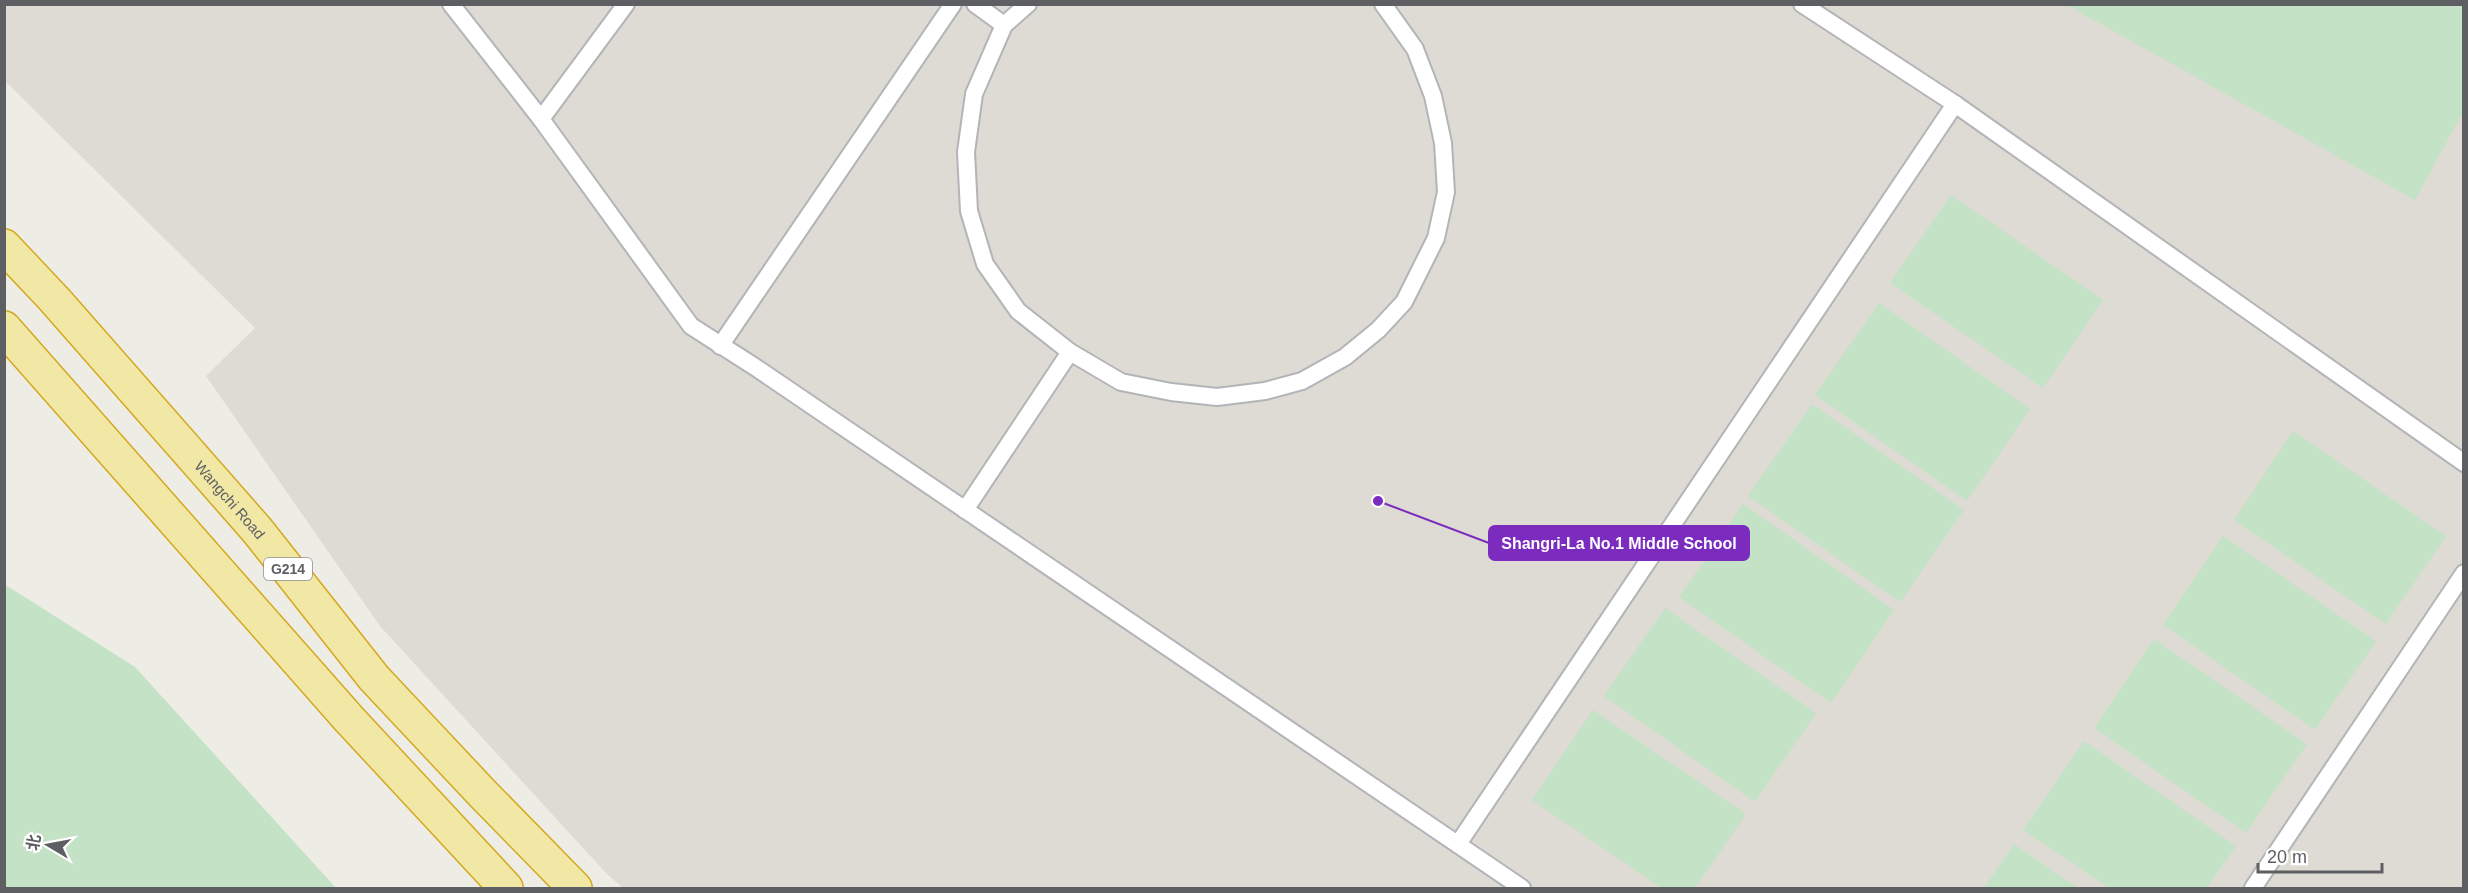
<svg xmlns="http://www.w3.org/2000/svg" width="2468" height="893" font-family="Arial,'Noto Sans SC',sans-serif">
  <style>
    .education { fill: #dddbd3 }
    .green { fill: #c4e2c6 }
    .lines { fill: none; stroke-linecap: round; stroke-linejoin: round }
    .service-casing { stroke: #b2b4b8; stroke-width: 20 }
    .trunk-casing { stroke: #d5a81d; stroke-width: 36 }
    .service { stroke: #fff; stroke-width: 16 }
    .trunk { stroke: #f2e8a6; stroke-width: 33 }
    .labels { text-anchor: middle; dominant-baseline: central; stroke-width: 4.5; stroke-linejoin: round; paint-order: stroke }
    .shield { fill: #fff; stroke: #8e8f92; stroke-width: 1.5 }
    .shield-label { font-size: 14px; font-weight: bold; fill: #5d5f63 }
    .street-label { font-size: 15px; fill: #5d5f63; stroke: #fff }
    .leader { fill: none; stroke: #7b2cbf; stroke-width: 2 }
    .callout-dot { fill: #7b2cbf; stroke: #fff; stroke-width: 2 }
    .callout { fill: #7b2cbf; stroke: #7b2cbf; stroke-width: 2 }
    .callout-label { font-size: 16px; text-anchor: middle; font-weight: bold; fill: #fff }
  </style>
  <rect width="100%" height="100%" fill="#edece5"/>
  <!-- education -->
  <polygon class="education" points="4,5 2463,5 2463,888 623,888 606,873 380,626 206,376 255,328 5,81"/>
  <!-- green -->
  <g class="green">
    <polygon points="2067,5 2463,5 2463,112 2415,200"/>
    <polygon points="1951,195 2103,300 2043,388 1890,283"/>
    <polygon points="1879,303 2030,409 1967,501 1815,395"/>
    <polygon points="1812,404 1964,510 1900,602 1748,496"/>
    <polygon points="2293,431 2446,536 2386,624 2234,520"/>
    <polygon points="1743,504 1894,610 1831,703 1679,597"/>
    <polygon points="2223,536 2376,641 2315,730 2163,625"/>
    <polygon points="4,584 135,667 336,888 5,888"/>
    <polygon points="1665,608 1816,713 1755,802 1604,696"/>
    <polygon points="2154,639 2307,744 2246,833 2094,728"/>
    <polygon points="1593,710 1746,814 1695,888 1662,888 1532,800"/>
    <polygon points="2084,741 2236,846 2207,888 2109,888 2023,830"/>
    <polygon points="2014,844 2078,888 1984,888"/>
  </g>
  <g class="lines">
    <defs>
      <g id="service">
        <polyline points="451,4 541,119 691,326 755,367 1522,888"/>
        <polyline points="975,4 1004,25"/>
        <polyline points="1028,4 1004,25 974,94 966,152 969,211 985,264 1018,311 1070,352 1121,382 1171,392 1217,397 1265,391 1302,381 1345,357 1378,330 1404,302 1436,238 1446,192 1443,143 1433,96 1415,49 1383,4"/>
        <polyline points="1802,4 1955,104 2464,463"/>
        <polyline points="541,119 626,4"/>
        <polyline points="720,346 953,4"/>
        <polyline points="965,510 1070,352"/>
        <polyline points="1458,844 1955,104"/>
        <polyline points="2253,888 2464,573"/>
      </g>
      <g id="trunk">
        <path id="s1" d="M4 246 54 299 257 530 374 678 482 793 575 888"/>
        <polyline points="4,328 349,719 506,888"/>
      </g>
    </defs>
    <!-- service casing -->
    <use href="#service" class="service-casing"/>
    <!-- trunk casing -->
    <use href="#trunk" class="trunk-casing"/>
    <!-- service -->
    <use href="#service" class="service"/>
    <!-- trunk -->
    <use href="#trunk" class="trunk"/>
  </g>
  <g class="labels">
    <!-- shield labels -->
    <rect class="shield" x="264" y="558" width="48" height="22" rx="4.5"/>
    <g class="shield-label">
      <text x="288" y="569">G214</text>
    </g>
    <!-- street labels -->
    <g class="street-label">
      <text stroke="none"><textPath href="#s1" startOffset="340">Wangchi Road</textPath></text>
    </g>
  </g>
  <!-- callouts -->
  <path class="leader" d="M1378 501L1489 543"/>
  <circle class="callout-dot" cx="1378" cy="501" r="6"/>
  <rect class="callout" x="1489" y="526" width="260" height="34" rx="6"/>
  <g class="callout-label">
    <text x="1619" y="549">Shangri-La No.1 Middle School</text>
  </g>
  <!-- border -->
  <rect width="2468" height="893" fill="none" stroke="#5d5f63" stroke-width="12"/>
  <!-- north arrow -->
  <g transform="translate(48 845) rotate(280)" stroke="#ffffff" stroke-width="4.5" paint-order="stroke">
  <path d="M0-4.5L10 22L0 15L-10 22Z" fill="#5d5f63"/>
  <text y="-9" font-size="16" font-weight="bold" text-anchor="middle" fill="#5d5f63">北</text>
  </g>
  <!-- scale -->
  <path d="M2258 863v9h124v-9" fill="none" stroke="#5d5f63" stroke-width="3"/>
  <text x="2267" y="863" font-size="18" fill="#5d5f63" stroke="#ffffff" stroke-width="4.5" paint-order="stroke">20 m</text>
</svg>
